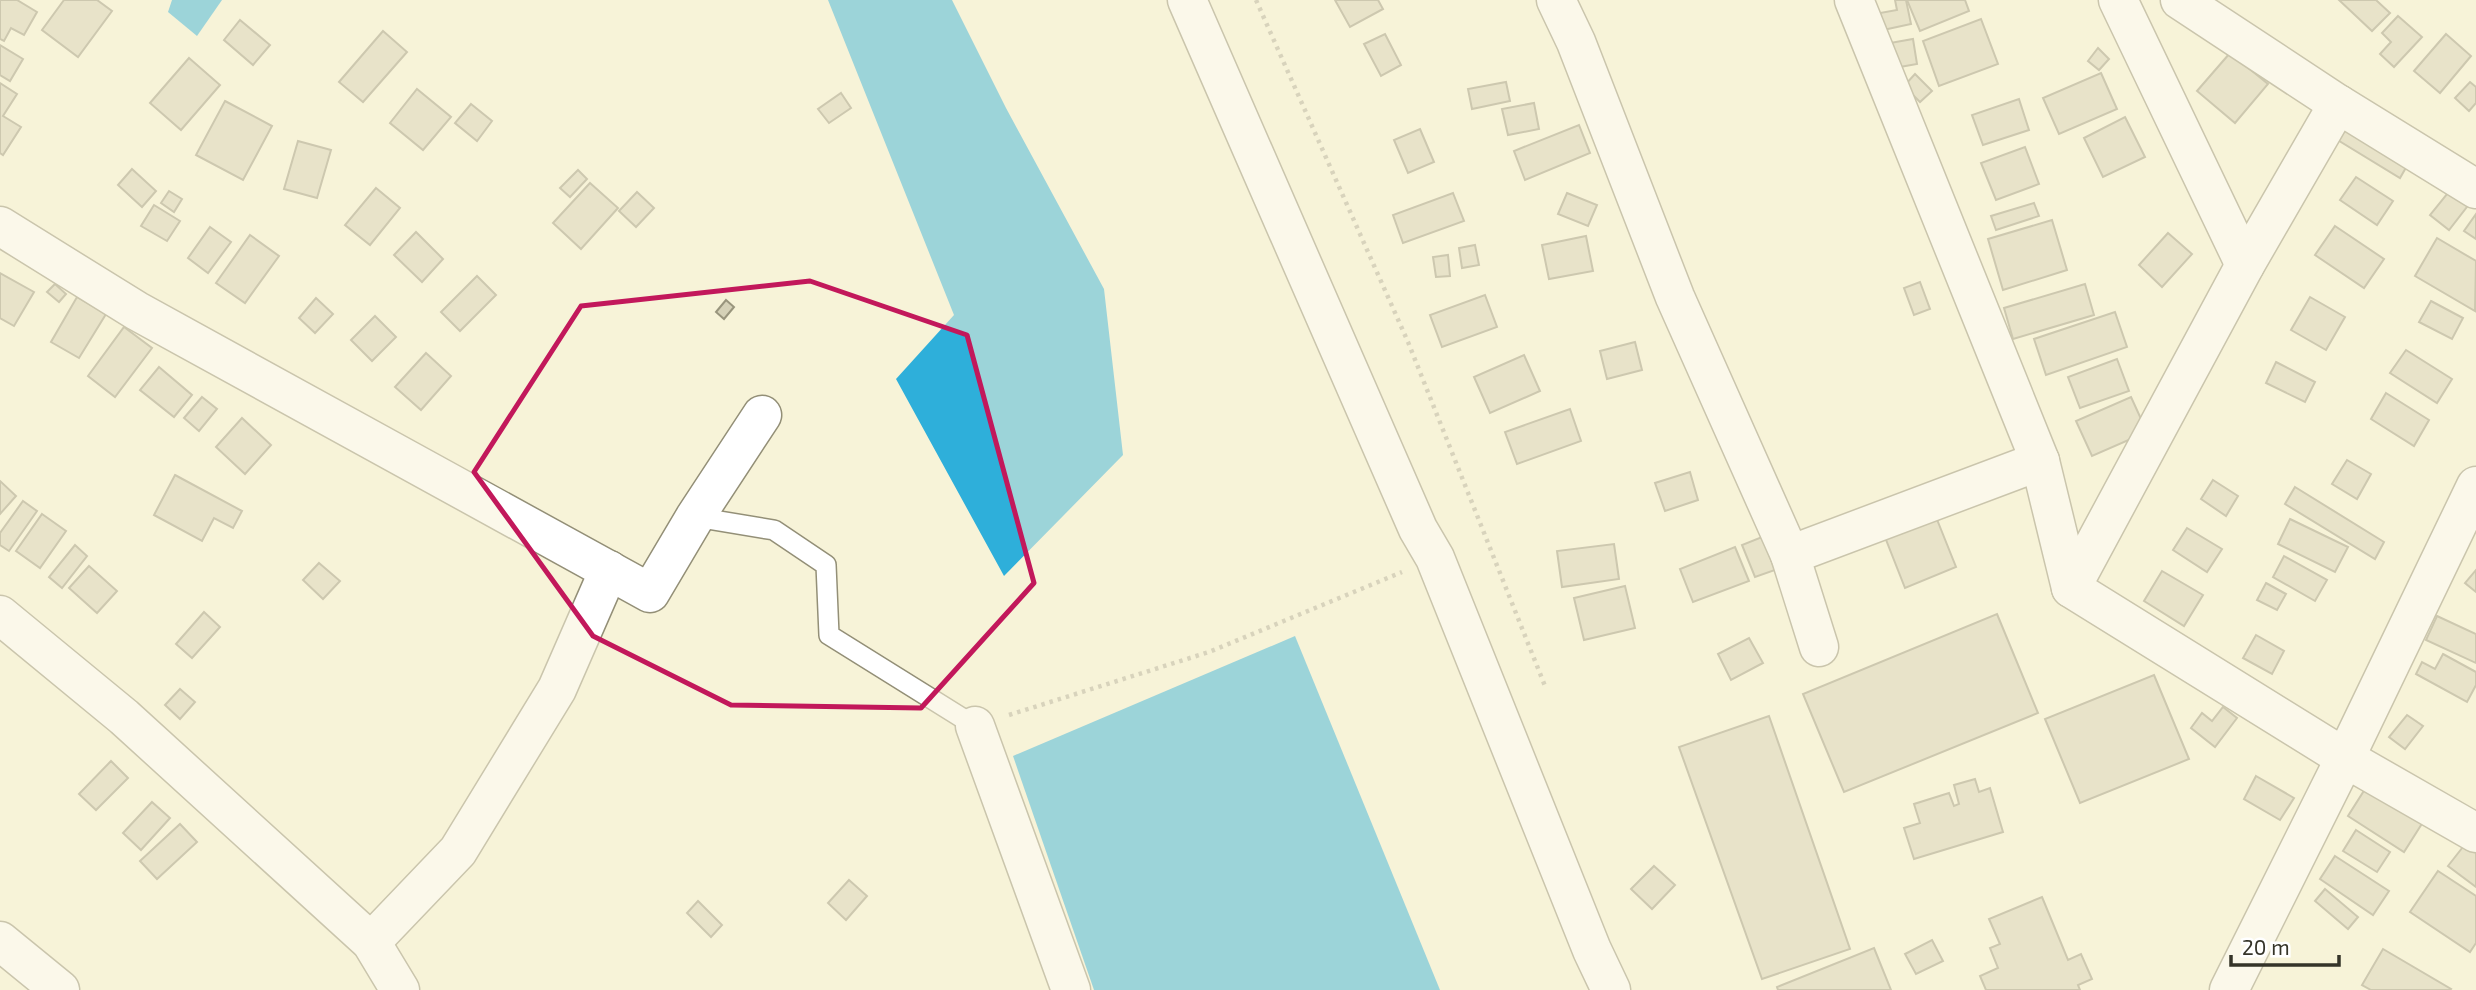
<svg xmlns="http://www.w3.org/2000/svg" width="2476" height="990" font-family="'Exo 2',sans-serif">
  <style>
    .water { fill: #2eafda }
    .building { fill: #d5d1b7; stroke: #99957d; stroke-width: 2 }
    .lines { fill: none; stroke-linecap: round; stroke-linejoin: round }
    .service-casing { stroke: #938f77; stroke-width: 22 }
    .minor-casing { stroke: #938f77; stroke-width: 41 }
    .path { stroke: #b1ae99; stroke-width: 4.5; stroke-dasharray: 3.5 5; stroke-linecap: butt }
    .service { stroke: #fff; stroke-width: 19 }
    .minor { stroke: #fff; stroke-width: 38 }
    .marked { fill: none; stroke: #c2185b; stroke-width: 5; stroke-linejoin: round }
  </style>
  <rect width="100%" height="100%" fill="#f7f3d8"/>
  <!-- water -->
  <g class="water">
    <polygon points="172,0 222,0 197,36 168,12"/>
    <polygon points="828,0 952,0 1006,108 1104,289 1123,455 1004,576 896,379 954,315"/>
    <polygon points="1295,636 1440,990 1094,990 1013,756"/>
  </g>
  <!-- building -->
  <g class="building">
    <polygon points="0,0 17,0 37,12 24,35 11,28 4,41 0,39"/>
    <polygon points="64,0 97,0 112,11 78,57 42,30"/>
    <polygon points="1335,0 1378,0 1383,9 1350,27"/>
    <polygon points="1895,0 1906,0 1911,24 1883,30 1880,13 1897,10"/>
    <polygon points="1907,0 1965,0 1969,11 1920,31"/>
    <polygon points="2339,0 2376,0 2390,13 2372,31"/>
    <polygon points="2398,16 2422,37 2394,67 2380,54 2391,42 2382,33"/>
    <polygon points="1981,19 1998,64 1939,86 1923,41"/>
    <polygon points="240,20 270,45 253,65 224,40"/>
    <polygon points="383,31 407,52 363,102 339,82"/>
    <polygon points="1385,34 1401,65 1381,76 1364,44"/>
    <polygon points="2446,34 2471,56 2440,93 2414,71"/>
    <polygon points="1913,39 1917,64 1894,68 1890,43"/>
    <polygon points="0,45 23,59 10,81 0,75"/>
    <polygon points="2098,48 2109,59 2099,70 2088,61"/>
    <polygon points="2230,53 2268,84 2235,123 2197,91"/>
    <polygon points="189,58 220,85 181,130 150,103"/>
    <polygon points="2101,73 2117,109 2059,134 2043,98"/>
    <polygon points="1915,74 1932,91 1920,102 1904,86"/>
    <polygon points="1506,82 1510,101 1472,109 1468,89"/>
    <polygon points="2470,82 2476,87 2476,103 2469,111 2455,98"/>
    <polygon points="0,83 17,94 3,116 21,127 3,155 0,153"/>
    <polygon points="417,89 451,117 423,150 390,123"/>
    <polygon points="841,93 851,108 829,123 818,109"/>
    <polygon points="2019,99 2029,130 1983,145 1972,115"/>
    <polygon points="225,101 272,126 243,180 196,155"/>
    <polygon points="1534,103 1539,129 1508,135 1502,109"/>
    <polygon points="471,104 492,121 477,141 455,123"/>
    <polygon points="2125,117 2145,157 2103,177 2084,138"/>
    <polygon points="2350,119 2412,157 2400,178 2336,139"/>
    <polygon points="1579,125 1590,153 1525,180 1514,151"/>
    <polygon points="1420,129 1434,162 1408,173 1394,140"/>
    <polygon points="298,141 331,150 317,198 284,189"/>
    <polygon points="2025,147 2039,184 1996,200 1981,163"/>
    <polygon points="132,169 156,191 142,207 118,185"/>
    <polygon points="578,170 587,179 570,197 560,188"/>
    <polygon points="2356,177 2393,201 2377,225 2340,200"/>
    <polygon points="590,183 618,208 581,249 553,223"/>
    <polygon points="376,188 400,208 370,245 345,225"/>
    <polygon points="2451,189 2470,203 2449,230 2430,215"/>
    <polygon points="169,191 182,199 174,212 161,203"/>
    <polygon points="637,192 654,208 636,227 619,211"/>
    <polygon points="1453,193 1464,221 1403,243 1393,215"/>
    <polygon points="1567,193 1597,205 1588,226 1558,214"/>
    <polygon points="2034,203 2039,216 1996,230 1991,216"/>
    <polygon points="154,205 180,221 167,241 141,226"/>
    <polygon points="2476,214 2476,239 2464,231"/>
    <polygon points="2052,220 2067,270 2003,290 1988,239"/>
    <polygon points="2335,226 2384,259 2364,288 2315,255"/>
    <polygon points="210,227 231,242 208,273 188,258"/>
    <polygon points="416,232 443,259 422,282 394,255"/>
    <polygon points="2168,233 2192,254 2162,287 2139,265"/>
    <polygon points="250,235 279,256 245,303 216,283"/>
    <polygon points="1586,236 1593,271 1549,279 1542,245"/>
    <polygon points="2437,238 2476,261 2475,311 2415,276"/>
    <polygon points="1475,245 1479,265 1462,268 1459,248"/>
    <polygon points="1448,255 1450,276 1436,277 1433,257"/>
    <polygon points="0,273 34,292 14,326 0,318"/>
    <polygon points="477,276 496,295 460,331 441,312"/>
    <polygon points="1920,282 1930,309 1914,315 1904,288"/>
    <polygon points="55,284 66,294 59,302 47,292"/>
    <polygon points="2085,284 2094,315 2013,339 2004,308"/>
    <polygon points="1485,295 1497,327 1442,347 1430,315"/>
    <polygon points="77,297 106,314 79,358 51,342"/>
    <polygon points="2310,297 2345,317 2326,350 2291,330"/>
    <polygon points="316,298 333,314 315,333 299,318"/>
    <polygon points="726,300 734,307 724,319 716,312"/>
    <polygon points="2431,301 2463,318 2452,339 2419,322"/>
    <polygon points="2115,312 2127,347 2046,375 2034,339"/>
    <polygon points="375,316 396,337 372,361 351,340"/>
    <polygon points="124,327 152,348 115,397 88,376"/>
    <polygon points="1635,342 1642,370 1607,379 1600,351"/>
    <polygon points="2406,350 2452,379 2437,403 2390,373"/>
    <polygon points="426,353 451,376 421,410 395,387"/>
    <polygon points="1524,355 1540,391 1490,413 1474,377"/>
    <polygon points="2117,359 2129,391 2080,408 2068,377"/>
    <polygon points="2276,362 2315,382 2305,402 2266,383"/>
    <polygon points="159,367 192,395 174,417 140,390"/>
    <polygon points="2386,393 2429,420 2414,446 2371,419"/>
    <polygon points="202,397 217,409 199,431 184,418"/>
    <polygon points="2131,397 2147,432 2092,456 2076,421"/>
    <polygon points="1570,409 1581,441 1517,464 1505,432"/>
    <polygon points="242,418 271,445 245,474 216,447"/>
    <polygon points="2347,460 2371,474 2357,499 2332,484"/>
    <polygon points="1690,472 1698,500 1665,511 1655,483"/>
    <polygon points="175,475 242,511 233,528 214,518 202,541 154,515"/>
    <polygon points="2213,480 2238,496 2226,516 2201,499"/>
    <polygon points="0,481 16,496 0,514"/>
    <polygon points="2295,487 2384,542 2375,559 2285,504"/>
    <polygon points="23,501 37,511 9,551 0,545 0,533"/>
    <polygon points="1934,512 1956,567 1905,588 1883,532"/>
    <polygon points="42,514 66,531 40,568 16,551"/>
    <polygon points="2290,519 2348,547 2335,572 2278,544"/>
    <polygon points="2187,528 2222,549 2207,572 2173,550"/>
    <polygon points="1762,537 1775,570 1755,577 1742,545"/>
    <polygon points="1614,544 1619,579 1562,587 1557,551"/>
    <polygon points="75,545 87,556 62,588 49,577"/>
    <polygon points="1735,547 1749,581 1693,602 1680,569"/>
    <polygon points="2284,556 2327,580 2315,601 2273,577"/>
    <polygon points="319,563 340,581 323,599 303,580"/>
    <polygon points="89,566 117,591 97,613 69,588"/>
    <polygon points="2476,570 2476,592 2465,583"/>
    <polygon points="2162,571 2203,595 2184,626 2144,601"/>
    <polygon points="2266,583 2286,594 2277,610 2257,600"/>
    <polygon points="1625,586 1635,628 1584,640 1574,598"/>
    <polygon points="204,612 220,627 192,658 176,644"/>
    <polygon points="1997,614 2038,713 1844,792 1803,694"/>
    <polygon points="2437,616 2476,634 2476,663 2426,640"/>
    <polygon points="2256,635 2284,651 2272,674 2243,658"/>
    <polygon points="1749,638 1763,663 1731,680 1718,654"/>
    <polygon points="2443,654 2476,672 2476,685 2467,702 2416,674 2422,662 2435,669"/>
    <polygon points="2154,675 2189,759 2080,803 2045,719"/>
    <polygon points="180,689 195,702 180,719 165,705"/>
    <polygon points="2223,707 2237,718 2215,747 2191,728 2202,713 2212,721"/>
    <polygon points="2407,715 2423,726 2405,749 2389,737"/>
    <polygon points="1769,716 1850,949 1762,979 1679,747"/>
    <polygon points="111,761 128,778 96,810 79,794"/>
    <polygon points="2256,776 2294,798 2280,820 2244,799"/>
    <polygon points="1975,779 1979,792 1990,788 2003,832 1914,859 1904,828 1920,823 1914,804 1949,793 1954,806 1959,804 1954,785"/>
    <polygon points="2367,786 2423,822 2404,852 2348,816"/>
    <polygon points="152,802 170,818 141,850 123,833"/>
    <polygon points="180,824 197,842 157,879 140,861"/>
    <polygon points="2356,830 2390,852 2377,872 2343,851"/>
    <polygon points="2466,843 2476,850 2476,887 2448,866"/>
    <polygon points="2335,856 2389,891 2373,915 2320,879"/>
    <polygon points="1654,866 1675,885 1652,909 1631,889"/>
    <polygon points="2438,871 2476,896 2476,943 2470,952 2410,912"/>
    <polygon points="849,880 867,896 846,920 828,903"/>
    <polygon points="2325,889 2358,917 2348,929 2315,901"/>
    <polygon points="2042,897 2068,960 2081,954 2092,979 2078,985 2080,990 1986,990 1980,976 1998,968 1990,948 2000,944 1989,919"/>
    <polygon points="698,901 722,925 711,937 687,913"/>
    <polygon points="1932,940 1943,961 1916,974 1905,954"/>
    <polygon points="1874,948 1891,990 1778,990 1777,987"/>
    <polygon points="2383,949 2451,989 2450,990 2371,990 2362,985"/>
  </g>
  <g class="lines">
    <defs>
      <polyline id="service" points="695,517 774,530 826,565 829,635 975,726"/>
      <g id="minor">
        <polyline points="1187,0 1418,529 1435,558 1592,950 1611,990"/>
        <polyline points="1556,0 1576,42 1675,297 1790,555 2040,461"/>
        <polyline points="1854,0 2040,461 2071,588 2345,758 2476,833"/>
        <polyline points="2118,0 2245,265"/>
        <polyline points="2180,0 2338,104 2476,189"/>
        <polyline points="0,226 137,311 650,593 695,517 762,415"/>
        <polyline points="1790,555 1819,647"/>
        <polyline points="2071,588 2245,265 2338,104"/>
        <polyline points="0,615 124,717 371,942 400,990"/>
        <polyline points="975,726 1071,990"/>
        <polyline points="0,941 60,990"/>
        <polyline points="371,942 458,851 557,689 609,570"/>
        <polyline points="2229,990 2345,758 2476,486"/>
      </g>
    </defs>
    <!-- service casing -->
    <use href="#service" class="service-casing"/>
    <!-- minor casing -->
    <use href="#minor" class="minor-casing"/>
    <!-- path -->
    <g class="path">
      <polyline points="1256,0 1408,342 1545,686"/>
      <polyline points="1009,715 1209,652 1402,572"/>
    </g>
    <!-- service -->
    <use href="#service" class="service"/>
    <!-- minor -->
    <use href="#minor" class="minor"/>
  </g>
  <!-- marked area -->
  <path d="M0 0H2476V990H0ZM810 281 967 335 1034 583 921 708 731 705 593 636 474 472 581 306Z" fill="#f7f3d8" fill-opacity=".55" fill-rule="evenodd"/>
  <path class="marked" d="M810 281 967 335 1034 583 921 708 731 705 593 636 474 472 581 306Z"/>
  <!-- scale -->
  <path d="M2231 955v10h108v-10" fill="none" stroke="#353429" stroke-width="3.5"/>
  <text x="2242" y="955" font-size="21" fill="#353429" stroke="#ffffff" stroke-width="5" paint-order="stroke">20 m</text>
</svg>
